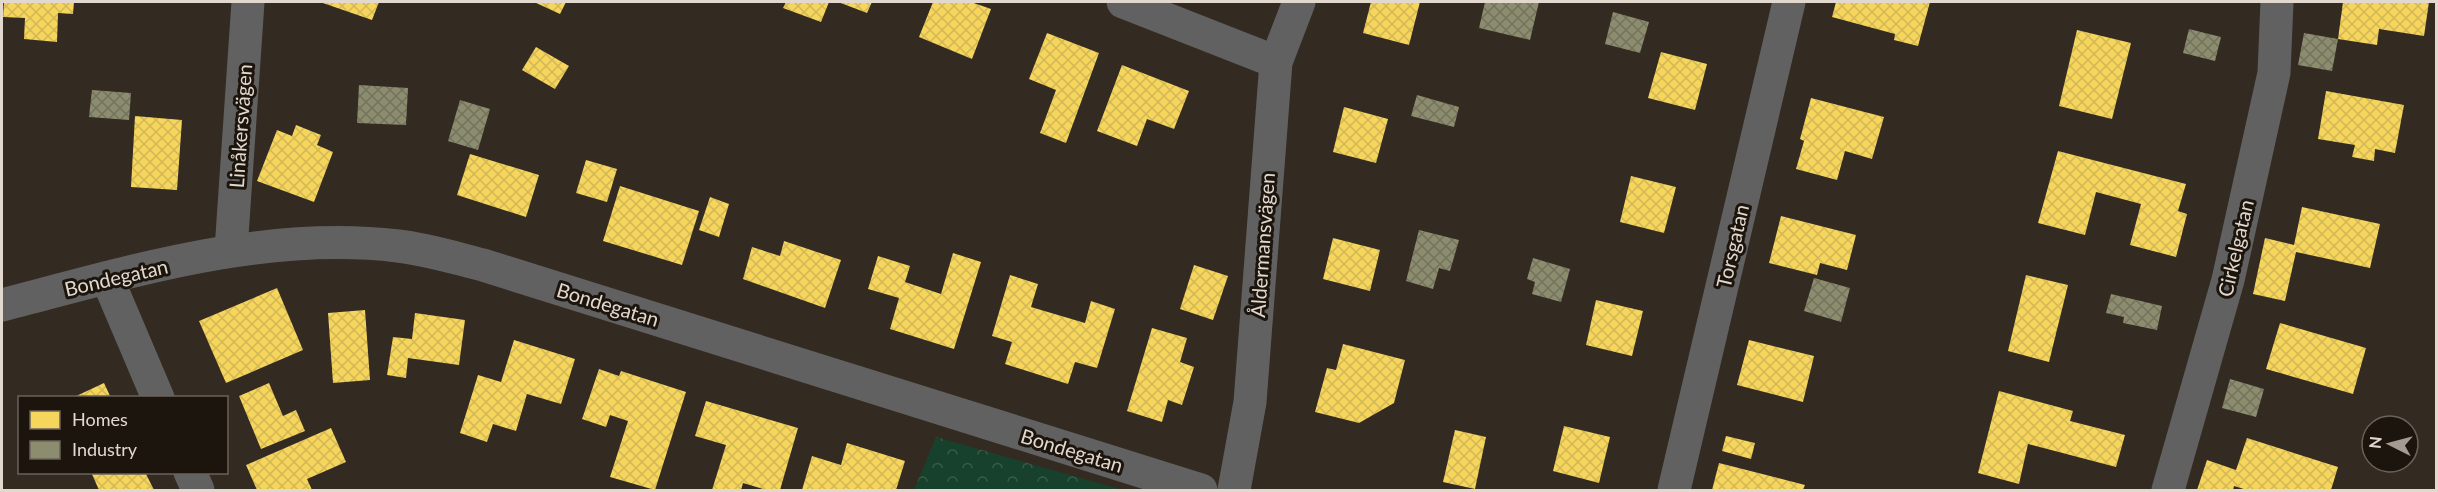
<svg xmlns="http://www.w3.org/2000/svg" width="2438" height="492" font-family="Lato,sans-serif">
  <style>
    .park { fill: url(#park-crowns) }
    .homes { fill: url(#homes-cross-hatch) }
    .industry { fill: url(#industry-cross-hatch) }
    .lines { fill: none; stroke-linecap: round; stroke-linejoin: round }
    .minor { stroke: #626161; stroke-width: 33 }
    .labels { text-anchor: middle; dominant-baseline: central; stroke-width: 6; stroke-linejoin: round; paint-order: stroke }
    .street-label { font-size: 20px; fill: #e2d8ce; stroke: #1c150e }
  </style>
  <defs>
    <pattern id="park-crowns" width="20" height="18" patternUnits="userSpaceOnUse" patternTransform="scale(1.5)"><rect width="20" height="18" fill="#17412c"/><path d="M2 6a3 3 0 1 1 6 0M12 15a3 3 0 1 1 6 0" fill="none" stroke="#385c49"/></pattern>
    <pattern id="homes-cross-hatch" width="8" height="8" patternUnits="userSpaceOnUse" patternTransform="scale(1.5)"><rect width="8" height="8" fill="#f6d55c"/><path d="M0 0l8 8M0 8l8-8" fill="none" stroke="#d2b756"/></pattern>
    <pattern id="industry-cross-hatch" width="8" height="8" patternUnits="userSpaceOnUse" patternTransform="scale(1.5)"><rect width="8" height="8" fill="#8c8c6e"/><path d="M0 0l8 8M0 8l8-8" fill="none" stroke="#73725d"/></pattern>
  </defs>
  <rect width="100%" height="100%" fill="#332a21"/>
  <!-- park -->
  <polygon class="park" points="936,437 1123,490 914,490"/>
  <!-- homes -->
  <g class="homes">
    <polygon points="4,2 74,2 73,14 58,13 57,42 24,39 25,18 3,17"/>
    <polygon points="320,2 379,2 372,20"/>
    <polygon points="534,2 566,2 560,14"/>
    <polygon points="786,2 829,2 821,22 783,8"/>
    <polygon points="838,2 872,2 867,13"/>
    <polygon points="933,2 971,2 991,9 972,59 919,37"/>
    <polygon points="1371,2 1420,2 1409,45 1363,33"/>
    <polygon points="1836,2 1930,2 1918,46 1894,40 1895,34 1832,17"/>
    <polygon points="2343,2 2429,2 2424,36 2379,29 2377,45 2338,39"/>
    <polygon points="2077,30 2131,43 2112,119 2059,106"/>
    <polygon points="1047,33 1099,53 1066,143 1040,133 1056,90 1029,79"/>
    <polygon points="536,47 569,66 555,89 522,70"/>
    <polygon points="1661,52 1707,64 1695,110 1648,98"/>
    <polygon points="1122,65 1189,91 1174,129 1147,119 1137,146 1097,131"/>
    <polygon points="2326,91 2404,105 2395,153 2375,149 2374,161 2352,157 2355,145 2318,139"/>
    <polygon points="1811,98 1884,117 1872,159 1845,151 1837,180 1796,169 1804,141 1800,139"/>
    <polygon points="1344,107 1388,119 1376,163 1333,152"/>
    <polygon points="135,116 182,120 177,190 131,187"/>
    <polygon points="296,125 321,135 317,145 333,152 314,202 257,181 277,130 292,136"/>
    <polygon points="2058,151 2186,184 2178,211 2187,214 2176,257 2130,245 2141,204 2096,192 2085,235 2038,223"/>
    <polygon points="470,154 539,175 526,217 457,195"/>
    <polygon points="586,160 617,169 607,202 576,193"/>
    <polygon points="1631,176 1676,187 1664,233 1620,222"/>
    <polygon points="620,186 699,211 682,265 603,241"/>
    <polygon points="710,197 729,204 719,237 699,230"/>
    <polygon points="2302,207 2380,224 2370,268 2296,252 2285,301 2253,294 2265,238 2294,245"/>
    <polygon points="1781,216 1856,235 1847,270 1820,263 1817,275 1769,263"/>
    <polygon points="1333,238 1380,250 1370,291 1323,279"/>
    <polygon points="784,241 841,260 825,308 743,279 752,247 780,256"/>
    <polygon points="953,253 981,262 954,349 890,329 899,298 868,289 878,256 910,266 905,282 941,294"/>
    <polygon points="1194,265 1228,276 1213,320 1180,309"/>
    <polygon points="1010,275 1038,284 1031,307 1085,323 1091,301 1115,309 1097,368 1075,362 1068,384 1005,364 1012,342 992,336"/>
    <polygon points="2026,275 2068,285 2049,362 2008,351"/>
    <polygon points="277,288 303,350 226,383 199,321"/>
    <polygon points="1596,300 1643,311 1632,356 1586,345"/>
    <polygon points="365,310 370,380 333,383 328,313"/>
    <polygon points="415,313 465,320 459,365 408,358 406,378 387,375 393,337 412,339"/>
    <polygon points="2280,323 2366,348 2353,394 2266,369"/>
    <polygon points="1152,328 1187,338 1180,362 1194,367 1182,405 1168,400 1162,422 1127,411"/>
    <polygon points="514,340 575,359 561,404 527,394 516,431 493,424 487,442 460,433 478,375 501,382"/>
    <polygon points="1749,340 1814,356 1803,402 1737,385"/>
    <polygon points="1343,344 1405,360 1394,403 1359,423 1315,412 1327,368 1336,370"/>
    <polygon points="599,369 619,376 621,371 686,392 655,490 610,477 628,421 610,415 606,427 582,419"/>
    <polygon points="104,383 111,398 72,398"/>
    <polygon points="269,383 283,416 296,410 305,431 261,449 239,396"/>
    <polygon points="1999,391 2073,411 2070,421 2125,435 2116,467 2028,444 2019,484 1978,473"/>
    <polygon points="706,401 798,428 780,490 767,490 743,483 741,490 712,490 726,445 695,436"/>
    <polygon points="1564,426 1610,437 1599,483 1553,471"/>
    <polygon points="331,428 346,462 307,479 312,490 257,490 246,465"/>
    <polygon points="1455,430 1486,437 1475,489 1443,482"/>
    <polygon points="1726,436 1755,443 1751,459 1722,451"/>
    <polygon points="2247,438 2338,467 2331,490 2247,490 2234,486 2233,490 2197,490 2207,460 2236,470"/>
    <polygon points="847,443 905,461 896,490 802,490 812,456 841,465"/>
    <polygon points="1719,463 1805,485 1803,490 1712,490"/>
    <polygon points="91,472 145,472 154,490 99,490"/>
  </g>
  <!-- industry -->
  <g class="industry">
    <polygon points="1485,2 1539,2 1530,40 1479,28"/>
    <polygon points="1613,12 1649,22 1640,53 1605,44"/>
    <polygon points="2189,29 2221,37 2215,61 2183,53"/>
    <polygon points="2304,33 2338,39 2332,71 2298,65"/>
    <polygon points="359,85 408,88 406,125 357,123"/>
    <polygon points="92,90 131,93 129,120 89,117"/>
    <polygon points="1417,95 1459,107 1454,127 1411,116"/>
    <polygon points="460,100 490,109 478,150 448,141"/>
    <polygon points="1419,230 1459,240 1450,271 1439,268 1433,289 1406,281"/>
    <polygon points="1533,258 1570,269 1561,302 1532,294 1535,282 1527,279"/>
    <polygon points="1814,278 1850,288 1841,322 1804,311"/>
    <polygon points="2111,294 2162,306 2157,330 2123,323 2124,317 2106,313"/>
    <polygon points="2230,379 2264,389 2256,417 2222,408"/>
  </g>
  <g class="lines">
    <!-- minor -->
    <g class="minor">
      <polyline points="1123,2 1276,62"/>
      <polyline points="231,250 248,2"/>
      <polyline points="107,278 158,398"/>
      <path d="M2 305C130 272 263 230 398 246 426 249 455 258 483 265L1201 490"/>
      <polyline points="190,472 198,490"/>
      <polyline points="1234,490 1250,402 1276,62 1299,2"/>
      <polyline points="1674,490 1789,2"/>
      <polyline points="2168,490 2228,280 2274,73 2277,2"/>
    </g>
  </g>
  <g class="labels">
    <!-- street labels -->
    <g class="street-label">
      <text transform="translate(240 126) rotate(-86)">Linåkersvägen</text>
      <text transform="translate(1262 245) rotate(-86)">Åldermansvägen</text>
      <text transform="translate(1732 246) rotate(-77)">Torsgatan</text>
      <text transform="translate(2235 248) rotate(-77)">Cirkelgatan</text>
      <text transform="translate(116 277) rotate(-13)">Bondegatan</text>
      <text transform="translate(608 304) rotate(17)">Bondegatan</text>
      <text transform="translate(1072 450) rotate(17)">Bondegatan</text>
    </g>
  </g>
  <!-- border -->
  <rect width="2438" height="492" fill="none" stroke="#e2d8ce" stroke-width="6"/>
  <!-- legend -->
  <rect x="18" y="396" width="210" height="78" fill="#1c150e" stroke="#6b635b" stroke-width="1.5"/>
  <rect x="30" y="411" width="30" height="18" fill="#f6d55c" stroke="#6b635b" stroke-width="1.5"/>
  <text x="72" y="426" font-size="18" fill="#e2d8ce">Homes</text>
  <rect x="30" y="441" width="30" height="18" fill="#8c8c6e" stroke="#6b635b" stroke-width="1.5"/>
  <text x="72" y="456" font-size="18" fill="#e2d8ce">Industry</text>
  <!-- north arrow -->
  <g transform="translate(2390 444) rotate(276)"><circle r="28" fill="#1c150e" stroke="#6b635b" stroke-width="1.5"/>
  <path d="M0-4.5L10 22L0 15L-10 22Z" fill="#a59b91"/>
  <text y="-9" font-size="16" font-weight="bold" text-anchor="middle" fill="#e2d8ce">N</text>
  </g>
</svg>
